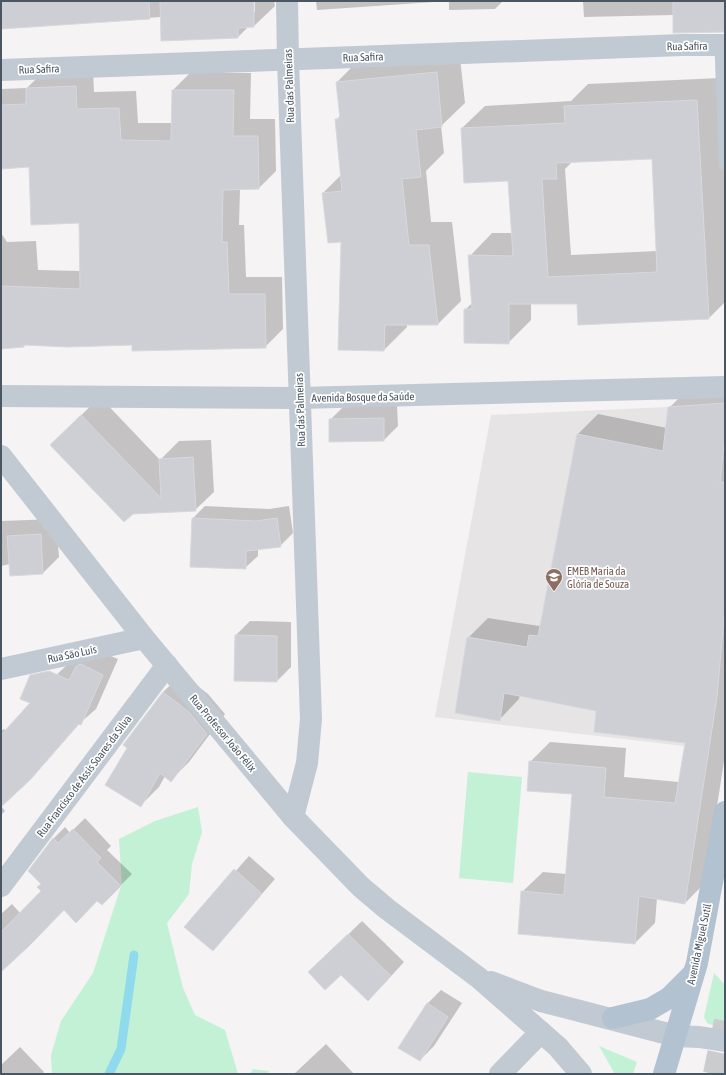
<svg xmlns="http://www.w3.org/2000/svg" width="726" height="1075" font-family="'Asap Condensed',sans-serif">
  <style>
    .education { fill: #e6e4e5 }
    .green { fill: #c3f1d5 }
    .shadow { fill: #0003; fill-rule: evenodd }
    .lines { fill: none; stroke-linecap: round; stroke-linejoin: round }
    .stream { stroke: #90daee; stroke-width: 9 }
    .building { fill: #cdcfd5; stroke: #d7d9de; fill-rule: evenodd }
    .trunk-tunnel { stroke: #caccce; stroke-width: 22; stroke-dasharray: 22 11; stroke-linecap: butt }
    .service { stroke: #c1cad2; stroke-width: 13 }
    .minor { stroke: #c1cad2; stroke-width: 22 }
    .tertiary { stroke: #c1cad2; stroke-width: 22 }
    .secondary { stroke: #c1cbd6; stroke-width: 22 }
    .primary { stroke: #b3c2d1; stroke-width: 22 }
    .labels { text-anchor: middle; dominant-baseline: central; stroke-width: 3.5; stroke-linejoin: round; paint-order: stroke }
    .street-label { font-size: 11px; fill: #4a5661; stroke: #fff }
    .education-label { font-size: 11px; fill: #785e54; stroke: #fff; text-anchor: start }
  </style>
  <rect width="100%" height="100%" fill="#f5f3f3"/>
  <!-- education -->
  <polygon class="education" points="668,407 693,694 684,746 435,717 491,415"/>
  <!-- green -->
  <g class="green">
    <polygon points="468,772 522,777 513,883 459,878"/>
    <polygon points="198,807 202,832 192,864 189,894 167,923 183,988 195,1015 225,1030 238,1074 52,1074 51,1055 61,1021 93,973 122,883 119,839 155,821"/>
    <polygon points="714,973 725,985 725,1030 707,1023 704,1017"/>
    <polygon points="599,1046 637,1062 633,1074 615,1074"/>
    <polygon points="253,1069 269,1071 268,1074 250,1074"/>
  </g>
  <!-- shadow -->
  <g class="shadow">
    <polygon points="1,1 253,1 253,14 255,12 255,1 274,1 275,6 254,26 248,27 238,37 161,17 1,28"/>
    <polygon points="316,1 503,1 495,9 449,10 449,1 317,10"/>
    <polygon points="583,1 725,1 725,32 674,15 584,17"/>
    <polygon points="459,49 465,103 441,126 444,153 426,171 431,222 452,222 461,301 438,324 407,324 407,327 384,350 323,193 341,175 336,120 341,115 337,82 360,59"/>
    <polygon points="93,69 94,92 136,91 138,123 172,123 173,90 190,73 251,73 250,119 275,119 276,171 259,188 240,189 239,225 244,225 246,277 282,277 283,329 265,347 133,344 26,344 24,346 1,348 1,233 7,242 36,241 38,270 81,271 80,222 30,166 1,168 1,89 27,88 44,71"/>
    <path d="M720 78 725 178V302L709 318 578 303H531V320L508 343 465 310 472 303 470 256 492 233H513L509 180 462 128 485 106 571 101 588 84ZM652 158 657 251 571 255 565 169 573 161Z"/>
    <polygon points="725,385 725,755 705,883 685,903 657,898 655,923 635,943 519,933 522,892 543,872 566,874 573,793 530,762 550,742 626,748 624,777 679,782 686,742 598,711 520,695 519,699 499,720 468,638 488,618 539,626 541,624 578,434 598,414 667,428 669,408 690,387"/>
    <polygon points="100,397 160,460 179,441 211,440 214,492 195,510 132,513 69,427"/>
    <polygon points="397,405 398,426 384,440 330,420 344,406"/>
    <polygon points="205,506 269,509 289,506 293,533 280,546 258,548 258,556 245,568 193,518"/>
    <polygon points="56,519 59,557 43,573 10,564 1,566 1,521"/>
    <polygon points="250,621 291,622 291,667 277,681 236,635"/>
    <polygon points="96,650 118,659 96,709 80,723 46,762 1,806 1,731 4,729 6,731 44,687 72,660"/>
    <polygon points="182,674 208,694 225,714 189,762 171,780 165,776 159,787 140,806 163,692"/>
    <polygon points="1,806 5,811 1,815"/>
    <polygon points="85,818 111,846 107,850 132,874 102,904 97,900 64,909 1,971 1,914 12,904 20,913 42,891 42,884 30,870 54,838 65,827 70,833"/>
    <polygon points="249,856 275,879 213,950 186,927"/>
    <polygon points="362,921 404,962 382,986 324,958"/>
    <polygon points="441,990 462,1003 434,1046 420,1060 427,1004"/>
    <polygon points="326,1044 354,1074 294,1074"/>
    <polygon points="20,1047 44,1072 42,1074 1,1074 1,1065"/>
  </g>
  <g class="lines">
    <!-- stream -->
    <polyline class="stream" points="109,1074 121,1049 134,955"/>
  </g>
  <!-- building -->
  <g class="building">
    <polygon points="1,1 149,1 150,19 1,29"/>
    <polygon points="160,1 254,1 254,27 238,28 238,38 161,41"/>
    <polygon points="673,1 725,1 725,32 673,33"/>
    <polygon points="437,72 442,127 416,130 421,177 402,179 409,245 429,245 438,325 385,325 384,351 338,350 341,242 328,243 322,193 342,191 335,119 340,119 336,82"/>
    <polygon points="76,86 77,109 119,108 121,140 171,141 172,90 234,90 233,136 258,136 259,189 223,190 222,242 227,242 229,294 265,294 266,348 132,351 132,345 68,347 24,345 24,347 1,349 1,286 80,289 79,223 31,225 29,167 1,169 1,105 26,104 26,88"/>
    <path d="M697 100 709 319 578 325 577 304H509V344L464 343V309H472L468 255 513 256 508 181 464 183 461 128 565 123 564 106ZM652 159 657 272 548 277 542 179H557L556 163Z"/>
    <polygon points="725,403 725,435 720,482 725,483 725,606 717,697 685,904 639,896 635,944 518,934 521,891 564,895 572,794 527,791 529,761 606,768 604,797 675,803 685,743 594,732 596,711 504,693 500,721 455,713 467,637 527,647 529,635 538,636 577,434 663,451 668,407"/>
    <polygon points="81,415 161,498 159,459 193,457 196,511 133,514 124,522 50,445"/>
    <polygon points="384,418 384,441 329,442 329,419"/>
    <polygon points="192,518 256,521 277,518 281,547 246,551 246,569 190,567"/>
    <polygon points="41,534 43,574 10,576 7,536"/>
    <polygon points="235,635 277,636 277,682 234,681"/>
    <polygon points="81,664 103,675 81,725 78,724 31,779 1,807 1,735 30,703 20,699 30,675 49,671 69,680 76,666"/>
    <polygon points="163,692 189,712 207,734 171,782 160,773 141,807 105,785 127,748 123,745"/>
    <polygon points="73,829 101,858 97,862 121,886 102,905 97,901 76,923 64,910 29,946 1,972 1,932 41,891 37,887 41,884 28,871 53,838 58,843"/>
    <polygon points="234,869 262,894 213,951 184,927"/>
    <polygon points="348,934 391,976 368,1001 341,975 325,990 308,972"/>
    <polygon points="427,1003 448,1017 420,1061 398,1048"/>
  </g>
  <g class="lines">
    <!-- trunk-tunnel -->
    <polyline class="trunk-tunnel" points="714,1074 725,1021"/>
    <!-- service -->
    <polyline class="service" points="721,45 725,164"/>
    <!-- minor -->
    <g class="minor">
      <polyline points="287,1 288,60 311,719 307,763 293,817"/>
      <polyline points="1,70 682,45 725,45"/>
      <polyline points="1,396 299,398 725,387"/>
      <polyline points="1,669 144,638"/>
      <polyline points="1,886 167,665"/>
      <polyline points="500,1074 541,1032"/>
    </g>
    <!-- tertiary -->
    <g class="tertiary">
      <polyline points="1,456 144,638 293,817 361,887 387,909 479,978 558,1047 581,1074"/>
      <polyline points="491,982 541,1001 676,1036"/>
    </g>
    <!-- secondary -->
    <polyline class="secondary" points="676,1036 699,1037 725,1041"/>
    <!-- primary -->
    <g class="primary">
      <polyline points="613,1018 650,1009 669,998 693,974"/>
      <polyline points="664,1074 697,963 725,812"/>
    </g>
  </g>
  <!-- icons -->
  <defs>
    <symbol id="school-pin" viewBox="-11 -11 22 30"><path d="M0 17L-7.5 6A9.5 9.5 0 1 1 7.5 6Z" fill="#8d6e63" stroke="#fff"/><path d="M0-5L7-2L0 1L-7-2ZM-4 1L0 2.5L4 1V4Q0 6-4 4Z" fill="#fff"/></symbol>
  </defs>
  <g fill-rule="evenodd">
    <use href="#school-pin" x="544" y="567" width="20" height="27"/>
  </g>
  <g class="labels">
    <!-- street labels -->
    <g class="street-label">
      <text transform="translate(687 46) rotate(-1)">Rua Safira</text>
      <text transform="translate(363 57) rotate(-2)">Rua Safira</text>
      <text transform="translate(39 69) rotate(-2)">Rua Safira</text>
      <text transform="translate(289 86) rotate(-92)">Rua das Palmeiras</text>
      <text transform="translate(363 397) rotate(-1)">Avenida Bosque da Saúde</text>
      <text transform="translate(300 410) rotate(-92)">Rua das Palmeiras</text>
      <text transform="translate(72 654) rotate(-12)">Rua São Luís</text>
      <text transform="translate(223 733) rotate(50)">Rua Professor João Félix</text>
      <text transform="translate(84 776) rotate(-53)">Rua Francisco de Assis Soares da Silva</text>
      <text transform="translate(699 944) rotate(-78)">Avenida Miguel Sutil</text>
    </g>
    <!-- education labels -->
    <g class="education-label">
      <text x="567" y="571">EMEB Maria da<tspan x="567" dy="13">Glória de Souza</tspan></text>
    </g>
  </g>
  <!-- border -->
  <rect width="726" height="1075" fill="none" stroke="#4a5661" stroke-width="4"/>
</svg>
